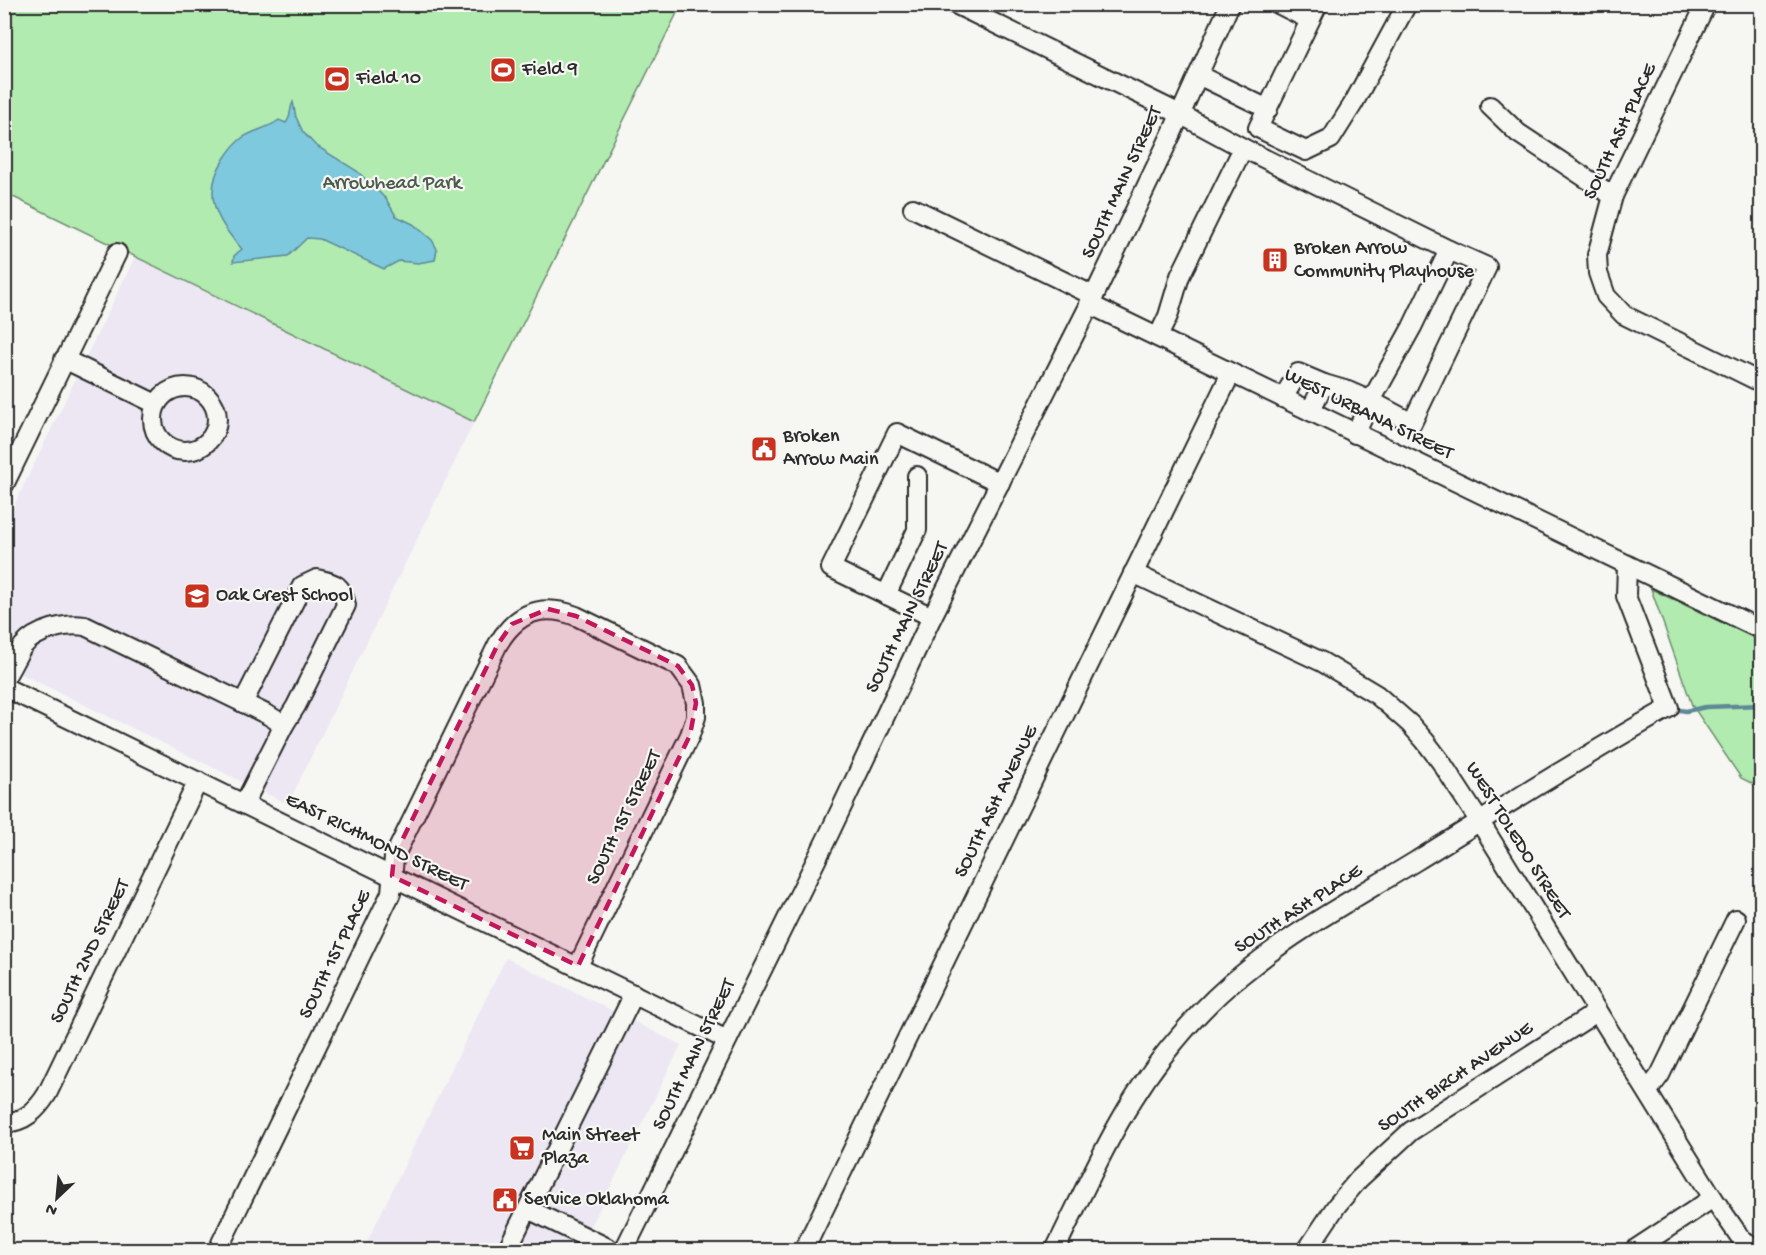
<svg xmlns="http://www.w3.org/2000/svg" width="1766" height="1255" font-family="'Gochi Hand',sans-serif">
  <style>
    .built { fill: #ece7f3 }
    .green { fill: #b1ebb0; stroke: #6e8b6e; stroke-width: 1.5 }
    .water { fill: #7ec9de; stroke: #5d8a96; stroke-width: 1.5 }
    .lines { fill: none; stroke-linecap: round; stroke-linejoin: round }
    .stream { stroke: #5d8a96; stroke-width: 4.5 }
    .minor-casing { stroke: #2b2b2b; stroke-width: 22 }
    .minor { stroke: #f6f6f2; stroke-width: 18 }
    .marked { fill: #c2185b; fill-opacity: 0.2; stroke: #c2185b; stroke-width: 4.5; stroke-dasharray: 12 8; stroke-linejoin: round }
    .labels { text-anchor: middle; dominant-baseline: central; stroke-width: 4.5; stroke-linejoin: round; paint-order: stroke }
    .poi-label { font-size: 20px; fill: #2b2b2b; stroke: #f6f6f2; text-anchor: start }
    .street-label { font-size: 20px; fill: #2b2b2b; stroke: #f6f6f2 }
    .park-label { font-size: 20px; fill: #4c5b4c; stroke: #f6f6f2 }
  </style>
  <rect width="100%" height="100%" fill="#f6f6f2"/>
  <filter id="ink" filterUnits="userSpaceOnUse"><feTurbulence type="fractalNoise" baseFrequency=".0167" numOctaves="2"/><feDisplacementMap in="SourceGraphic" scale="12" xChannelSelector="R" yChannelSelector="G"/><feConvolveMatrix kernelMatrix="1 2 1 2 8 2 1 2 1" color-interpolation-filters="sRGB"/></filter>
  <g filter="url(#ink)">
    <!-- built -->
    <g class="built">
      <polygon points="135,257 474,422 288,804 5,666 4,526"/>
      <polygon points="506,958 681,1045 579,1250 363,1250"/>
    </g>
    <!-- green -->
    <g class="green">
      <polygon points="4,5 681,5 474,422 5,193"/>
      <polygon points="1651,589 1761,641 1761,788 1741,778 1692,705"/>
    </g>
    <!-- water -->
    <path class="water" d="M293 102 296 117 303 132 315 145 357 171 386 199 396 216 413 224 432 240 437 249 435 260 418 263 399 261 384 269 320 239 307 238 288 256 233 262 234 256 242 249C217 222 201 194 224 159 229 151 234 144 242 138 253 130 269 128 279 120L286 123C292 116 289 109 293 102Z"/>
    <g class="lines">
      <!-- stream -->
      <polyline class="stream" points="1674,709 1686,711 1706,707 1762,705"/>
      <defs>
        <g id="minor">
          <polyline points="955,4 1180,114 1243,148"/>
          <polyline points="1278,4 1310,20"/>
          <polyline points="1318,4 1258,128 1306,151 1331,139 1353,104 1407,4"/>
          <polyline points="1706,4 1613,196 1597,255 1598,273 1606,296 1624,315 1762,383"/>
          <polyline points="1198,75 1268,109"/>
          <polyline points="1490,106 1518,133 1613,196"/>
          <polyline points="913,208 1094,296"/>
          <polyline points="1089,304 1762,630"/>
          <polyline points="1158,337 1168,316 1180,276 1243,148 1449,250"/>
          <polyline points="64,359 156,404"/>
          <polyline points="1324,384 1348,391 1371,401 1412,327 1449,250 1487,267 1412,423 1371,401 1355,434"/>
          <circle cx="185" cy="419" r="32"/>
          <polyline points="1283,398 1298,373 1324,384 1310,411"/>
          <polyline points="4,485 117,253"/>
          <polyline points="1133,573 1322,662 1377,695 1410,724 1425,741 1441,762 1480,822 1713,1198 1740,1237 1755,1250"/>
          <polyline points="886,595 917,530 917,476"/>
          <polyline points="932,617 831,568 897,433 1000,483"/>
          <path d="M4 679C11 669 16 656 23 646 36 630 66 623 85 626L268 715 284 725 244 804"/>
          <polyline points="4,687 727,1040"/>
          <path d="M243 703 302 586 317 579C336 583 342 585 346 605L296 706 284 725"/>
          <polyline points="1648,1091 1660,1075 1736,919"/>
          <path d="M4 1123C25 1122 37 1110 47 1094L198 781"/>
          <polyline points="528,1209 612,1250"/>
          <path d="M221 1243 391 893 394 857 498 644C517 612 542 603 576 616L678 666 692 685 696 703V717L690 735 578 966"/>
          <polyline points="507,1250 634,994"/>
          <polyline points="624,1250 829,834 932,617 1094,296 1172,133 1230,4"/>
          <polyline points="804,1250 1231,373"/>
          <path d="M1055 1250C1091 1177 1123 1101 1177 1039 1197 1015 1220 991 1245 972 1297 929 1359 896 1416 861 1500 809 1583 756 1669 708L1626 596 1627 565"/>
          <polyline points="1307,1250 1337,1205 1359,1179 1411,1131 1597,1012"/>
          <polyline points="1634,1250 1713,1198"/>
        </g>
      </defs>
      <!-- minor casing -->
      <use href="#minor" class="minor-casing"/>
      <!-- minor -->
      <use href="#minor" class="minor"/>
    </g>
  </g>
  <!-- marked area -->
  <path class="marked" d="M548 609 576 616 678 666 692 685 696 703 690 735 578 966 392 876 394 857 498 644 512 624Z"/>
  <!-- icons -->
  <defs>
    <symbol id="stadium-square" viewBox="-11 -11 22 22"><rect x="-9" y="-9" width="18" height="18" rx="4" fill="#c8321e" stroke="#f6f6f2"/><path d="M0-5a6.5 5 0 1 0 0 10a6.5 5 0 1 0 0-10ZM-3.5-1.8h7v3.6h-7Z" fill="#fff"/></symbol>
    <symbol id="building-square" viewBox="-11 -11 22 22"><rect x="-9" y="-9" width="18" height="18" rx="4" fill="#c8321e" stroke="#f6f6f2"/><path d="M-4-6H4V6H1V3H-1V6H-4ZM-2.5-4.3h1.7v1.8h-1.7ZM.8-4.3h1.7v1.8H.8ZM-2.5-1h1.7V.8h-1.7ZM.8-1h1.7V.8H.8Z" fill="#fff"/></symbol>
    <symbol id="civic-square" viewBox="-11 -11 22 22"><rect x="-9" y="-9" width="18" height="18" rx="4" fill="#c8321e" stroke="#f6f6f2"/><path d="M-.6-6.5H3V-4.5H.6V-3L4-1V1h2V6H-6V1h2V-1L-.6-3ZM-1.2 2.5V6h2.4V2.5Z" fill="#fff"/></symbol>
    <symbol id="school-square" viewBox="-11 -11 22 22"><rect x="-9" y="-9" width="18" height="18" rx="4" fill="#c8321e" stroke="#f6f6f2"/><path d="M0-5L7-2L0 1L-7-2ZM-4 1L0 2.5L4 1V4Q0 6-4 4Z" fill="#fff"/></symbol>
    <symbol id="supermarket-square" viewBox="-11 -11 22 22"><rect x="-9" y="-9" width="18" height="18" rx="4" fill="#c8321e" stroke="#f6f6f2"/><path d="M-6-5.5h2.5l.6 2H6L4.5 2H-2.5L-4.4-4H-6ZM-1.5 3.2a1.3 1.3 0 1 0 .1 0ZM3 3.2a1.3 1.3 0 1 0 .1 0Z" fill="#fff"/></symbol>
  </defs>
  <g fill-rule="evenodd">
    <use href="#stadium-square" x="488" y="55" width="30" height="30"/>
    <use href="#stadium-square" x="322" y="64" width="30" height="30"/>
    <use href="#building-square" x="1260" y="245" width="30" height="30"/>
    <use href="#civic-square" x="749" y="434" width="30" height="30"/>
    <use href="#school-square" x="182" y="581" width="30" height="30"/>
    <use href="#supermarket-square" x="507" y="1133" width="30" height="30"/>
    <use href="#civic-square" x="490" y="1185" width="30" height="30"/>
  </g>
  <g class="labels">
    <!-- poi labels -->
    <g class="poi-label">
      <text x="522" y="70">Field 9</text>
      <text x="356" y="79">Field 10</text>
      <text x="1294" y="249">Broken Arrow<tspan x="1294" dy="23">Community Playhouse</tspan></text>
      <text x="783" y="437">Broken<tspan x="783" dy="23">Arrow Main</tspan></text>
      <text x="216" y="596">Oak Crest School</text>
      <text x="542" y="1136">Main Street<tspan x="542" dy="23">Plaza</tspan></text>
      <text x="524" y="1200">Service Oklahoma</text>
    </g>
    <!-- street labels -->
    <g class="street-label">
      <text transform="translate(1621 132) rotate(-65)">SOUTH ASH PLACE</text>
      <text transform="translate(1123 183) rotate(-65)">SOUTH MAIN STREET</text>
      <text transform="translate(1368 415) rotate(26)">WEST URBANA STREET</text>
      <text transform="translate(908 618) rotate(-64)">SOUTH MAIN STREET</text>
      <text transform="translate(997 802) rotate(-64)">SOUTH ASH AVENUE</text>
      <text transform="translate(625 818) rotate(-64)">SOUTH 1ST STREET</text>
      <text transform="translate(1517 841) rotate(58)">WEST TOLEDO STREET</text>
      <text transform="translate(376 843) rotate(26)">EAST RICHMOND STREET</text>
      <text transform="translate(1299 910) rotate(-33)">SOUTH ASH PLACE</text>
      <text transform="translate(91 952) rotate(-64)">SOUTH 2ND STREET</text>
      <text transform="translate(336 955) rotate(-64)">SOUTH 1ST PLACE</text>
      <text transform="translate(695 1055) rotate(-64)">SOUTH MAIN STREET</text>
      <text transform="translate(1456 1078) rotate(-34)">SOUTH BIRCH AVENUE</text>
    </g>
    <!-- park labels -->
    <g class="park-label">
      <text x="392" y="184">Arrowhead Park</text>
    </g>
  </g>
  <!-- margin -->
  <rect width="1766" height="1255" fill="none" stroke="#f6f6f2" stroke-width="24"/>
  <rect x="12" y="12" width="1742" height="1231" fill="none" stroke="#2b2b2b" stroke-width="2" filter="url(#ink)"/>
  <!-- north arrow -->
  <g transform="translate(57 1198) rotate(206)" stroke="#f6f6f2" stroke-width="4.5" paint-order="stroke">
  <path d="M0-4.5L10 22L0 15L-10 22Z" fill="#2b2b2b"/>
  <text y="-9" font-size="16" font-weight="bold" text-anchor="middle" fill="#2b2b2b">N</text>
  </g>
</svg>
